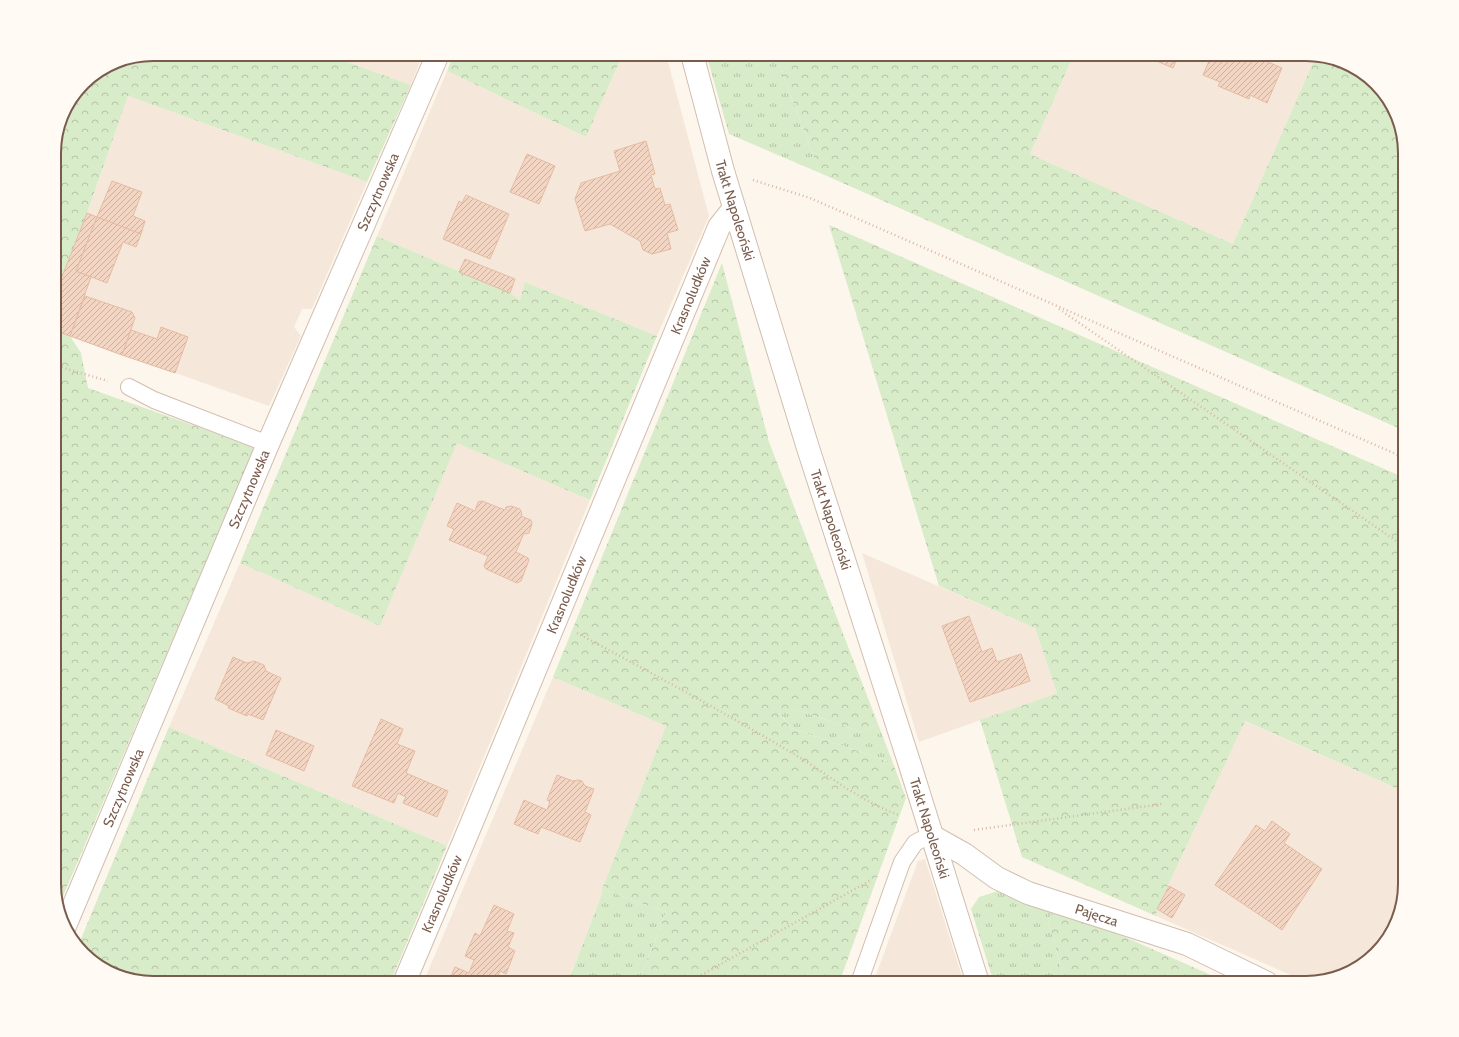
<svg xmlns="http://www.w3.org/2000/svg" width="1459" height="1037" font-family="Cabin,sans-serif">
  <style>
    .residential { fill: #f5e8da }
    .grass { fill: url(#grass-tufts) }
    .forest { fill: url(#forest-crowns) }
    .building { fill: url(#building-hatch); stroke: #e6bba3 }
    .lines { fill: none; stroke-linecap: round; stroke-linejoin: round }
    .service-casing { stroke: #d1beb0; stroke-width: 18 }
    .minor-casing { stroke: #d1beb0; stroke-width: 24 }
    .path { stroke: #d9b8a5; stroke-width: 2.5; stroke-dasharray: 1 3; stroke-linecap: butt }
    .service { stroke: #fff; stroke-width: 16 }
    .minor { stroke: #fff; stroke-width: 22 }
    .labels { text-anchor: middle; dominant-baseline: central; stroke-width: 4; stroke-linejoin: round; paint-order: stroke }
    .street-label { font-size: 14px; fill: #7a5c4d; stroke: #fffaf3 }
    .rim { fill: none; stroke: #7a5c4d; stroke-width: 2 }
  </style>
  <defs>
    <pattern id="grass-tufts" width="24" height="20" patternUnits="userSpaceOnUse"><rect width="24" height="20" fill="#d8ecc9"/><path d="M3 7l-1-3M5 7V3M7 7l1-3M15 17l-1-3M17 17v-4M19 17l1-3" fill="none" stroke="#b4c2a5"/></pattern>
    <pattern id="forest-crowns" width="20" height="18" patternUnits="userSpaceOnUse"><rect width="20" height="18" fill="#d8ecc9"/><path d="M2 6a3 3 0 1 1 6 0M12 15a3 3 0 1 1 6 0" fill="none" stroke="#b4c2a5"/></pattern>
    <pattern id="building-hatch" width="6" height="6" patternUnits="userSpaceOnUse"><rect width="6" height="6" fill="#f3d5c3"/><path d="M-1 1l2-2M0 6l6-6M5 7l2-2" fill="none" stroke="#cab0a1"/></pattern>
  </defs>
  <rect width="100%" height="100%" fill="#fdf6ec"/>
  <!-- residential -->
  <g class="residential">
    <polygon points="325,54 423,54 411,85"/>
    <polygon points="623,54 666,54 709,216 657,336 525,282 520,300 510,293 377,236 447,71 586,137"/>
    <polygon points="1074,54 1307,54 1316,56 1233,244 1030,154"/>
    <polygon points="128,96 367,182 312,309 302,309 294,327 301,336 269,406 54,330 54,297 87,213"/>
    <polygon points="457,442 590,500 447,846 169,727 240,563 380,626"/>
    <polygon points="862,553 1035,628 1057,693 919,742"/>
    <polygon points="553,677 666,726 602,889 601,896 568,983 423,983"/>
    <polygon points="1244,721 1405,792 1405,885 1400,916 1385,944 1350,973 1309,983 1156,916 1157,909"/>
    <polygon points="925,859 964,983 873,983 918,861"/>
  </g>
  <!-- grass -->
  <g class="grass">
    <polygon points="706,54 775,54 820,173 729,134"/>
    <polygon points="798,710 861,732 878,724 893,763 791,728 779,712"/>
    <polygon points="602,889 666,912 638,983 568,983 601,896"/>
    <polygon points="998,891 1059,908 1048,919 1065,983 994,983 971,909 979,897"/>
  </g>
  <!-- forest -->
  <g class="forest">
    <polygon points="153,54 325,54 411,85 367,182 128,96 87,213 54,297 54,146 64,109 87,79 115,61"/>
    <polygon points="454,54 623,54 586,137 447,71"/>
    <polygon points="775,54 1074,54 1030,154 1233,244 1316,56 1338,59 1366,74 1395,109 1405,152 1405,431 820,173"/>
    <polygon points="829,225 1405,478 1405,792 1245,721 1157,909 1156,916 1022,857 980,720 1057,693 1035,628 939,586"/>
    <polygon points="377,236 510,293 520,300 525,282 657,336 590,500 457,443 380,626 240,563"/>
    <polygon points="722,263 769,442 878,724 861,732 798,710 779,713 791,728 893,763 906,798 839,983 638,983 666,912 602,889 666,726 553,677"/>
    <polygon points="54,330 70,336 81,353 88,388 255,447 63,896 55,893 54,891"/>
    <polygon points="169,727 447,846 390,983 152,983 121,978 93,963 78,946"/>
    <polygon points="1059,908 1229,983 1065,983 1048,919"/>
  </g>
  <!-- building -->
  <g class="building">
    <polygon points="1122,54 1140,54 1137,60"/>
    <polygon points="1140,54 1179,54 1173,68"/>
    <polygon points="1212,54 1249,54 1282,68 1267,103 1250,95 1249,99 1218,86 1220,82 1203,75"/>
    <polygon points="646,141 655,174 651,175 655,189 660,188 665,205 670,204 678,230 667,233 671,249 652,254 643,250 640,241 610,224 585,231 575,199 581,183 620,171 614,151"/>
    <polygon points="527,154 555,166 539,204 510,192"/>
    <polygon points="112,181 142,192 133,216 145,221 141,234 97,217"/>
    <polygon points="466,195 509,214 490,259 443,239 459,201 462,203"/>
    <polygon points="87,213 97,217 76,271 91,277 70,336 54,330 54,297"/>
    <polygon points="97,217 141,234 136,247 123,242 107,283 76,271"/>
    <polygon points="465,259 515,279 510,293 459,272"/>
    <polygon points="85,296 132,312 135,318 122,355 70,336"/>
    <polygon points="161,327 188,337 175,373 122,355 131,330 157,339"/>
    <polygon points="482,501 505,510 506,507 511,506 520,509 522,514 521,516 531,520 532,524 529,533 526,534 524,533 516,552 528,558 529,560 521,581 517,583 486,569 484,566 488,556 449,540 454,529 447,526 457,503 475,511 478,502"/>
    <polygon points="969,616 982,652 992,648 997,662 1021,654 1030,681 970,702 942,626"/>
    <polygon points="233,657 247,663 254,661 264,665 266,671 281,678 263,720 248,714 247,716 228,708 229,706 215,699"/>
    <polygon points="381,719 403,729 397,744 415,751 406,773 448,791 437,817 403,803 406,797 398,793 394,803 352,786"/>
    <polygon points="276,730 314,746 304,771 266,755"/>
    <polygon points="557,775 573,781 578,780 582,781 585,786 594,789 585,812 591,815 580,842 541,827 538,834 514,824 524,800 547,810 550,802 547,800"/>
    <polygon points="1272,821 1290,834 1284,843 1322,869 1282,930 1215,885 1256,825 1265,831"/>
    <polygon points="1169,886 1185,895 1172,918 1157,909"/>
    <polygon points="494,905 514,914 507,931 514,933 508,947 515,951 506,974 500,971 495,983 448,983 455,967 469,973 474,960 465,956 475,933 480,936"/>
  </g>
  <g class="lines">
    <defs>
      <g id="service">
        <polyline points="129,387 154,400 268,444"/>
        <polyline points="859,983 902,862 915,843 924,838 932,836"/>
      </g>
      <g id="minor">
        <path id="s1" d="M692 54 723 171 808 448 910 765 978 983"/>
        <path id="s2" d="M932 836 964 854 997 878 1028 893 1187 944 1267 983"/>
        <path id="s3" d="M65 926 268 444 438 54"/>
        <path id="s4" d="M404 983 465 839 719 227 734 208"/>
      </g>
    </defs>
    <!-- service casing -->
    <use href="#service" class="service-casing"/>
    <!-- minor casing -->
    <use href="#minor" class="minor-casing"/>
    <!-- path -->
    <g class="path">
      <polyline points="753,180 810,198 1405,458"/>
      <polyline points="1059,309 1405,547"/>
      <polyline points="54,365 108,381"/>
      <path d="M577 633C650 672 723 712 794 754 829 775 861 802 899 815"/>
      <polyline points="1399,762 1405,761"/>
      <polyline points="974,830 1162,804"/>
      <polyline points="687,983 871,880"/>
    </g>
    <!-- service -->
    <use href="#service" class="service"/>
    <!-- minor -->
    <use href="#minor" class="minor"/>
  </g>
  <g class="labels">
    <!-- street labels -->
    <g class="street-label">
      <text stroke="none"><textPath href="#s3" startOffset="798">Szczytnowska</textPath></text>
      <text stroke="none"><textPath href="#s1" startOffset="162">Trakt Napoleoński</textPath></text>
      <text stroke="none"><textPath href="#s4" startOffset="745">Krasnoludków</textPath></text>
      <text stroke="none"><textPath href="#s3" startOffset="474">Szczytnowska</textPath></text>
      <text stroke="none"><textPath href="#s1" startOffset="486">Trakt Napoleoński</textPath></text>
      <text stroke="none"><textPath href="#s4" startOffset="421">Krasnoludków</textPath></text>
      <text stroke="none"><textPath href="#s3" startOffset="150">Szczytnowska</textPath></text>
      <text stroke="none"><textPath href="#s1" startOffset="810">Trakt Napoleoński</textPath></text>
      <text stroke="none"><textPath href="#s4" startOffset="97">Krasnoludków</textPath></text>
      <text stroke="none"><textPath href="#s2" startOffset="184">Pajęcza</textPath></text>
    </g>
  </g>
  <!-- crop -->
  <path d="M0 0H1459V1037H0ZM153 61H1306A92 92 0 0 1 1398 153V884A92 92 0 0 1 1306 976H153A92 92 0 0 1 61 884V153A92 92 0 0 1 153 61Z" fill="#fffaf3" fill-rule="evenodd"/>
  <path class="rim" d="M153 61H1306A92 92 0 0 1 1398 153V884A92 92 0 0 1 1306 976H153A92 92 0 0 1 61 884V153A92 92 0 0 1 153 61Z"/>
</svg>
